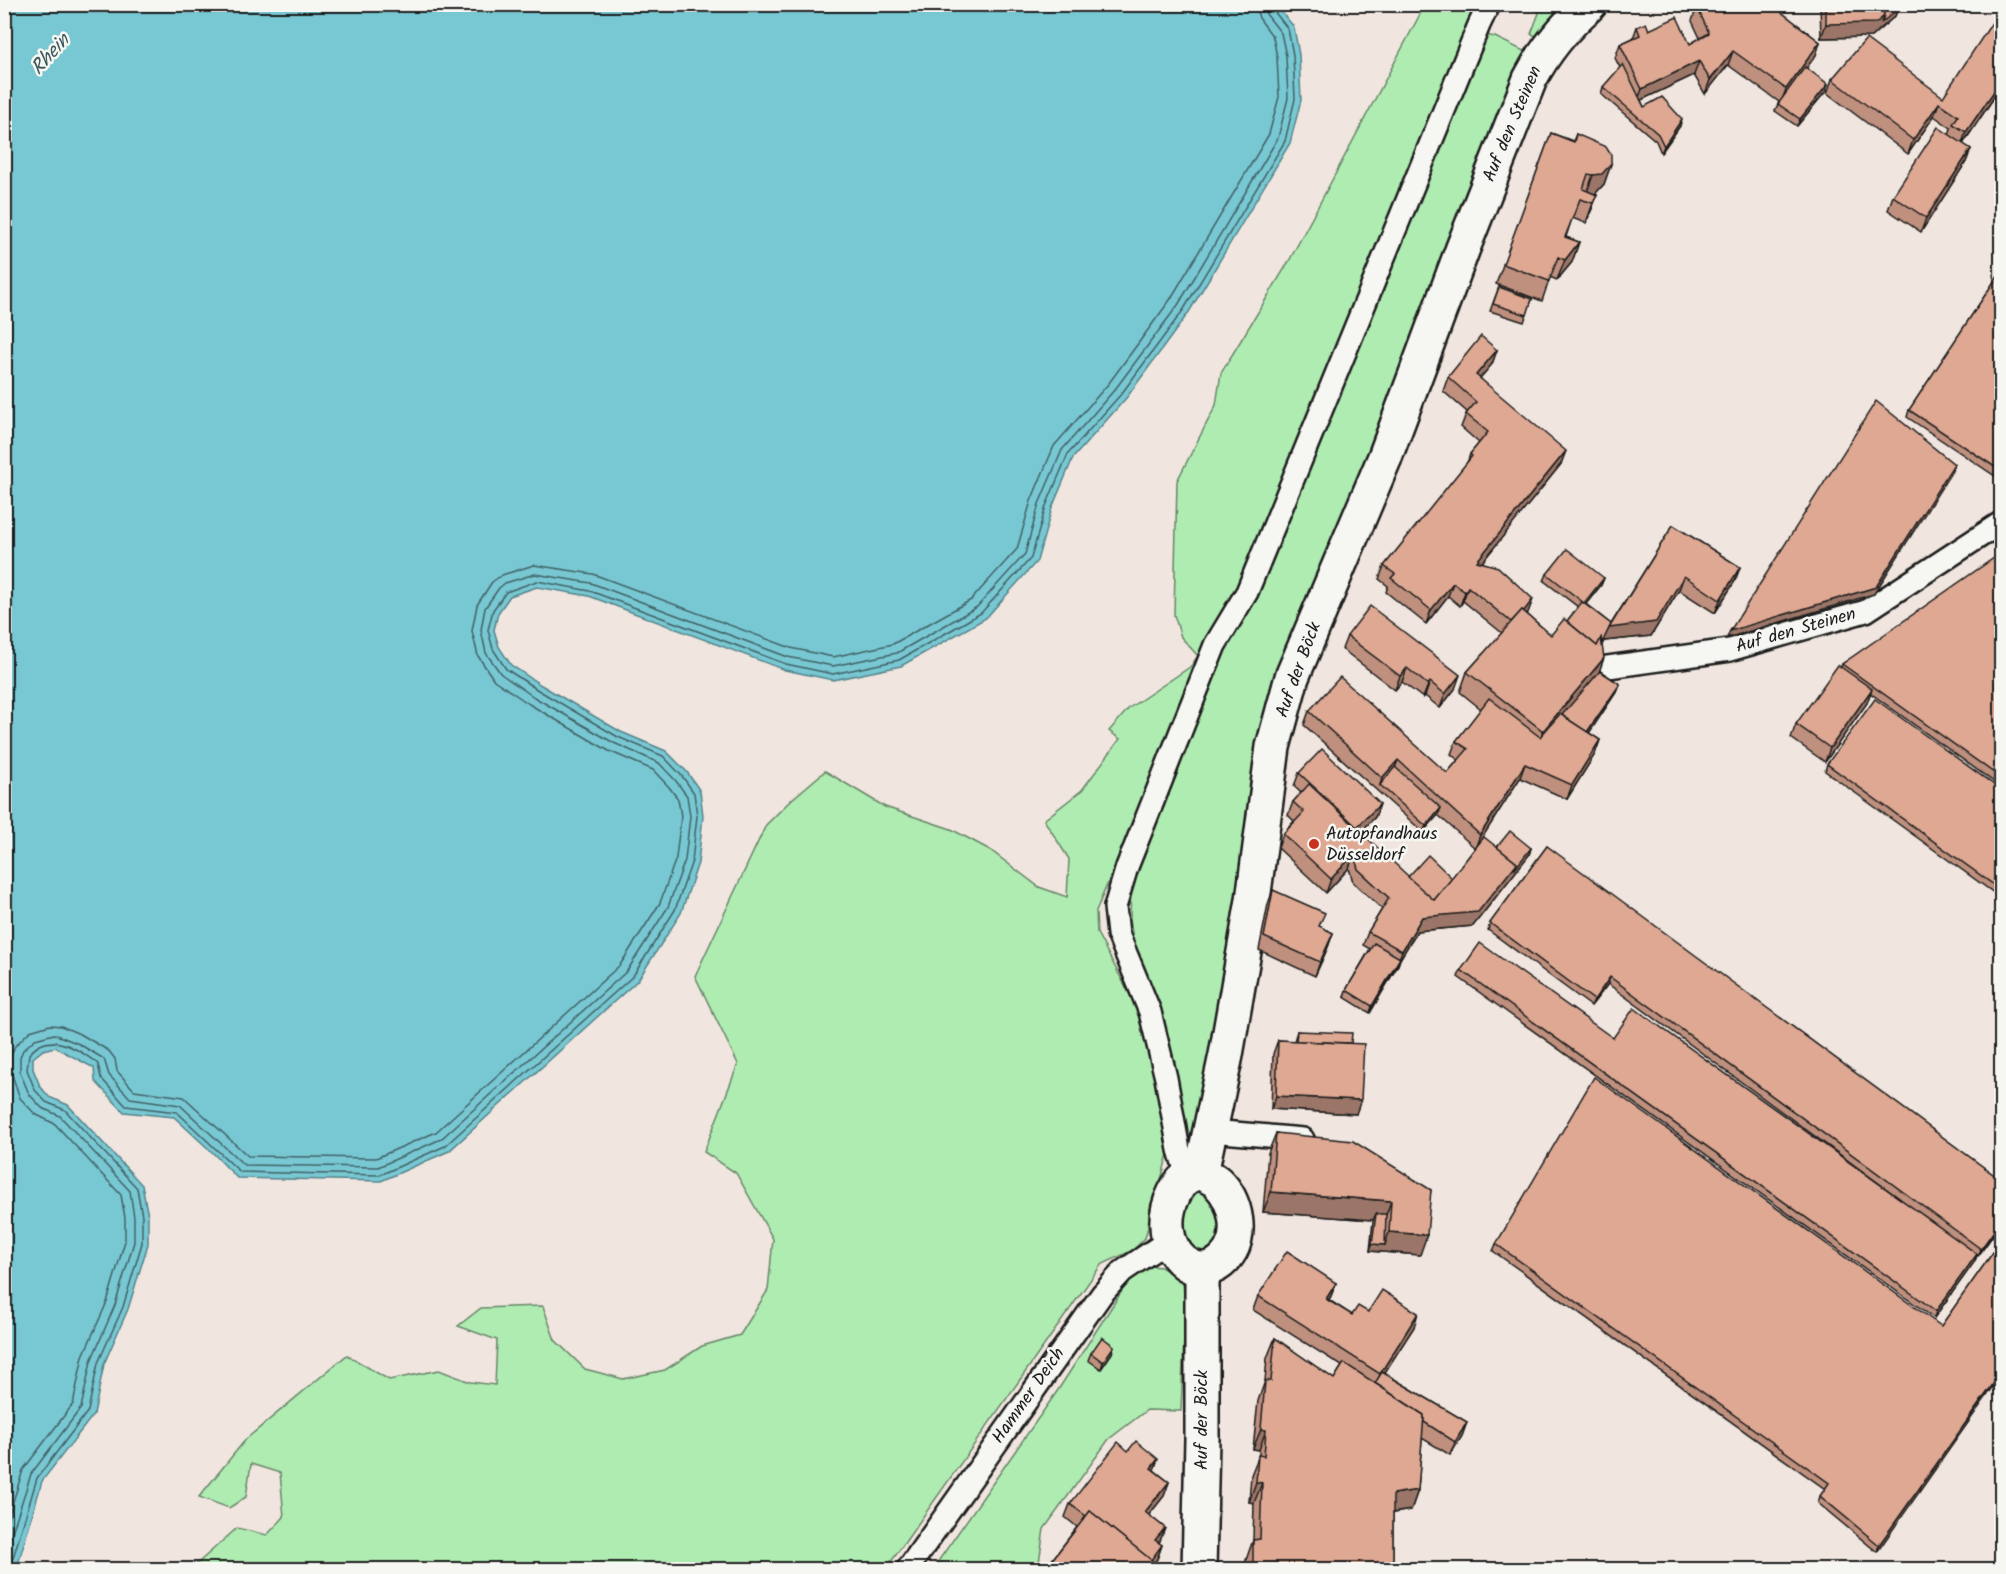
<svg xmlns="http://www.w3.org/2000/svg" width="2006" height="1574" font-family="Kalam,sans-serif">
  <style>
    .green { fill: #afecb2; stroke: #668467; stroke-width: 1.5 }
    .water { fill: #78c8d3; stroke: #53838a; stroke-width: 1.5 }
    .lines { fill: none; stroke-linecap: round; stroke-linejoin: round }
    .shore { stroke: #416165; stroke-width: 1.5 }
    .lane-casing { stroke: #1c1c1c; stroke-width: 26 }
    .street-casing { stroke: #1c1c1c; stroke-width: 38 }
    .lane { stroke: #f6f6f2; stroke-width: 21 }
    .street { stroke: #f6f6f2; stroke-width: 33 }
    .wall { fill: #bf907e; stroke: #1c1c1c; stroke-width: 1.5 }
    .shaded-wall { fill: #9b7667; stroke: #1c1c1c; stroke-width: 1.5 }
    .building { fill: #dea893; stroke: #1c1c1c; stroke-width: 1.5 }
    .poi-dot { fill: #c8321e; stroke: #f6f6f2; stroke-width: 2 }
    .labels { text-anchor: middle; dominant-baseline: central; stroke-width: 5; stroke-linejoin: round; paint-order: stroke }
    .street-label { font-size: 18px; fill: #1c1c1c; stroke: #f6f6f2 }
    .poi-label { font-size: 18px; fill: #1c1c1c; stroke: #f6f6f2; text-anchor: start }
    .water-label { font-size: 20px; font-style: italic; fill: #3c585c; stroke: #f6f6f2 }
  </style>
  <rect width="100%" height="100%" fill="#f1e6df"/>
  <filter id="ink" filterUnits="userSpaceOnUse"><feTurbulence type="fractalNoise" baseFrequency=".0167" numOctaves="2"/><feDisplacementMap in="SourceGraphic" scale="12" xChannelSelector="R" yChannelSelector="G"/><feConvolveMatrix kernelMatrix="1 2 1 2 8 2 1 2 1" color-interpolation-filters="sRGB"/></filter>
  <g filter="url(#ink)">
    <!-- green -->
    <g class="green">
      <polygon points="1425,5 1485,5 1239,593 1218,622 1096,911 1097,933 1136,1006 1155,1057 1164,1114 1168,1154 1145,1238 1133,1250 1101,1265 886,1569 190,1570 237,1528 267,1535 284,1517 280,1473 251,1464 246,1497 229,1508 199,1497 246,1439 347,1355 389,1380 439,1370 470,1382 495,1385 497,1340 458,1326 481,1308 543,1306 555,1340 585,1369 623,1379 665,1370 702,1346 740,1335 768,1290 773,1239 736,1173 704,1152 738,1064 695,976 766,825 791,800 825,771 885,807 951,829 990,850 1039,887 1067,897 1069,859 1044,820 1082,790 1120,739 1109,731 1129,708 1190,667 1198,656 1181,637 1174,615 1177,481 1216,405 1221,373 1288,263"/>
      <polygon points="1534,5 1569,5 1538,37 1531,34 1539,13"/>
      <polygon points="1485,35 1495,37 1526,52 1295,642 1270,723 1202,1095 1195,1125 1191,1133 1184,1130 1135,954 1130,919 1131,888 1134,862"/>
      <path d="M1203 1188 1221 1214 1220 1246 1201 1258C1182 1235 1173 1218 1191 1191Z"/>
      <polygon points="1151,1266 1161,1267 1183,1281 1185,1311 1181,1411 1147,1410 1109,1439 1044,1529 1038,1569 932,1570 1058,1390 1127,1283 1139,1272"/>
    </g>
    <!-- water -->
    <polygon class="water" points="5,4 1276,5 1294,27 1299,55 1301,100 1290,143 1189,312 1127,397 1073,458 1052,508 1037,561 986,618 901,666 833,680 785,670 589,596 537,587 510,596 498,613 494,630 499,647 511,665 541,685 621,732 666,751 687,772 700,791 703,816 698,863 681,913 638,980 449,1151 381,1181 237,1178 213,1153 174,1117 124,1112 95,1081 94,1068 55,1047 43,1050 33,1058 33,1069 40,1086 49,1097 68,1105 142,1185 148,1216 148,1244 128,1309 104,1364 94,1414 42,1481 19,1561 12,1570 4,1569"/>
    <g class="lines">
      <!-- shore -->
      <g class="shore">
        <polyline points="4,1530 23,1470 73,1404 83,1356 107,1302 125,1241 125,1218 121,1195 55,1124 35,1114 20,1098 11,1072 11,1055 15,1046 30,1031 50,1025 61,1026 82,1035 109,1051 115,1059 117,1071 134,1090 184,1097 248,1156 376,1158 436,1132 620,965 660,903 676,858 681,816 678,799 669,787 653,770 609,751 529,704 494,680 478,656 472,631 477,605 492,582 502,575 534,565 593,574 791,648 833,657 893,644 971,600 1017,549 1031,501 1054,446 1109,383 1170,300 1269,134 1279,97 1277,57 1273,37 1259,18 1255,4"/>
        <polyline points="4,1557 31,1474 81,1408 91,1361 115,1305 134,1242 134,1217 130,1191 60,1116 42,1108 29,1094 20,1072 20,1057 23,1050 35,1039 54,1034 79,1044 104,1059 109,1075 130,1098 180,1105 244,1165 378,1167 441,1139 627,971 668,907 685,860 690,816 687,796 676,781 659,763 614,743 534,697 501,674 486,653 481,630 485,608 499,588 505,583 535,574 591,583 788,657 833,666 897,653 977,607 1025,554 1039,504 1062,450 1116,388 1178,305 1278,138 1288,98 1286,56 1281,33 1266,14 1264,4"/>
        <path d="M8 1570V1565L13 1558 37 1478 88 1411 98 1363 123 1307 142 1243V1216L137 1188 65 1110 46 1102 35 1090 27 1070 29 1054C32 1051 36 1047 40 1045 59 1035 84 1053 98 1064L101 1078 126 1106 177 1112 240 1172 380 1175 445 1146 633 976 675 910 692 861 697 816 694 793 682 776 663 756 618 737 538 690 506 669 493 649 488 630 493 610 506 592 537 581 590 591 786 664 833 674 899 660 981 613 1031 558 1046 506 1068 454 1122 393 1184 309 1285 141 1295 99 1293 55 1288 29 1273 10 1272 4"/>
      </g>
      <defs>
        <g id="lane">
          <polyline points="1601,668 1730,650 1866,611 2002,522"/>
          <polyline points="1211,1131 1303,1139"/>
          <polyline points="1187,1176 1179,1150 1166,1078 1150,1012 1118,934 1115,907 1127,867 1215,645 1247,592 1479,25 1489,4"/>
          <polyline points="907,1570 1102,1294 1123,1271 1169,1240"/>
        </g>
        <g id="street">
          <path d="M1201 1173 1226 1055 1253 900 1273 747 1292 677 1385 457 1463 248 1530 79C1545 50 1565 26 1590 4"/>
          <path d="M1201 1173C1207 1176 1213 1178 1217 1182 1237 1201 1244 1238 1225 1258 1204 1281 1177 1265 1169 1239 1165 1224 1167 1208 1174 1194 1180 1181 1187 1174 1201 1173Z"/>
          <polyline points="1199,1570 1202,1439 1202,1271"/>
        </g>
      </defs>
      <!-- lane casing -->
      <use href="#lane" class="lane-casing"/>
      <!-- street casing -->
      <use href="#street" class="street-casing"/>
      <!-- lane -->
      <use href="#lane" class="lane"/>
      <!-- street -->
      <use href="#street" class="street"/>
    </g>
    <!-- wall -->
    <g class="wall">
      <polygon points="1702,4 1774,4 1773,6 1820,42 1816,55 1806,68 1826,91 1797,126 1775,111 1779,102 1728,65 1705,94 1694,75 1641,100 1644,107 1680,126 1661,153 1656,141 1601,94 1603,87 1620,68 1615,58 1620,44 1633,38 1637,27 1649,30 1690,44 1700,38 1692,21 1697,7"/>
      <polygon points="1820,4 1898,4 1898,9 1895,16 1871,37 1821,38"/>
      <polygon points="1832,79 1943,97 2001,87 1963,144 1971,149 1966,162 1921,232 1888,210 1893,196 1949,135 1951,128 1934,116 1908,154 1827,93"/>
      <polygon points="1551,133 1573,141 1576,134 1611,164 1604,184 1595,194 1597,195 1586,223 1572,218 1566,237 1579,242 1572,262 1557,280 1550,277 1542,301 1496,284"/>
      <polygon points="2001,271 2001,480 1907,417 1909,410"/>
      <polygon points="1499,287 1532,299 1524,322 1490,311"/>
      <polygon points="1497,350 1492,364 1480,378 1561,464 1482,562 1533,599 1527,614 1551,635 1567,621 1578,607 1544,581 1547,574 1604,578 1601,585 1586,604 1611,624 1673,525 1740,567 1735,581 1715,613 1679,590 1651,636 1604,641 1602,645 1600,671 1620,684 1617,691 1589,733 1600,740 1595,754 1567,799 1520,778 1476,847 1531,848 1529,855 1473,926 1417,931 1400,959 1398,965 1370,1013 1344,997 1346,990 1370,949 1363,945 1368,932 1382,909 1353,882 1349,868 1326,893 1278,848 1283,834 1294,821 1288,815 1293,802 1301,793 1294,786 1299,773 1380,804 1375,817 1360,832 1408,877 1452,878 1475,848 1438,815 1423,832 1304,725 1309,711 1447,773 1458,760 1451,754 1456,741 1481,709 1460,692 1467,672 1502,633 1463,601 1460,606 1448,596 1426,624 1386,592 1388,586 1379,579 1384,566 1467,463 1470,454 1479,443 1461,427 1467,412 1443,391 1448,377"/>
      <polygon points="2001,564 2001,787 1870,693 1867,703 1825,762 1791,738 1796,724 1841,667 1842,664"/>
      <polygon points="1347,636 1455,689 1440,708 1425,696 1423,698 1402,682 1395,690 1342,649"/>
      <polygon points="1827,764 2001,790 2001,898 1825,771"/>
      <polygon points="1547,846 2001,1224 1978,1256 1977,1255 1975,1261 1934,1318 1458,977 1461,970 1613,1038 1899,1198 1608,984 1591,1006 1488,930 1490,923"/>
      <polygon points="1273,890 1320,927 1333,933 1328,947 1315,976 1259,950 1268,904"/>
      <polygon points="1297,1031 1351,1043 1356,1114 1271,1109 1273,1054 1278,1040 1294,1041"/>
      <polygon points="1276,1133 1431,1190 1420,1255 1370,1251 1373,1220 1263,1212 1268,1153"/>
      <polygon points="2001,1241 1877,1552 1818,1503 1820,1496 1825,1489 1493,1251 1496,1244 1941,1326"/>
      <polygon points="1336,1283 1331,1296 1329,1300 1352,1315 1368,1312 1414,1327 1384,1373 1467,1422 1462,1436 1450,1455 1422,1438 1418,1490 1411,1510 1393,1513 1393,1569 1246,1569 1246,1560 1253,1540 1254,1503 1249,1502 1251,1475 1259,1455 1259,1450 1253,1449 1258,1401 1265,1381 1267,1358 1275,1338 1334,1379 1342,1366 1253,1310 1258,1296"/>
      <polygon points="1091,1353 1112,1353 1101,1369 1088,1360"/>
      <polygon points="1154,1470 1169,1482 1164,1496 1149,1515 1165,1528 1159,1543 1162,1545 1157,1559 1154,1562 1160,1567 1159,1569 1045,1569 1077,1527 1065,1517 1070,1504"/>
    </g>
    <!-- shaded-wall -->
    <g class="shaded-wall">
      <polygon points="1898,9 1895,16 1871,37 1821,38 1826,24 1884,16"/>
      <polygon points="1820,42 1816,55 1781,103 1786,89"/>
      <polygon points="1733,51 1728,65 1705,94 1710,80"/>
      <polygon points="1699,61 1694,75 1637,102 1642,89"/>
      <polygon points="2001,81 2001,87 1961,146 1966,132"/>
      <polygon points="1828,84 1826,91 1797,126 1800,119"/>
      <polygon points="1939,103 1934,116 1908,154 1913,140"/>
      <polygon points="1682,119 1680,126 1661,153 1664,146"/>
      <polygon points="1971,149 1966,162 1921,232 1926,218"/>
      <polygon points="1611,164 1604,184 1595,194 1586,195 1593,175"/>
      <polygon points="1597,195 1590,215 1586,223 1593,203"/>
      <polygon points="1579,242 1572,262 1557,280 1565,260"/>
      <polygon points="1497,350 1492,364 1471,389 1476,375"/>
      <polygon points="1566,451 1561,464 1472,575 1477,561"/>
      <polygon points="1954,464 1952,471 1874,594 1727,638 1730,631"/>
      <polygon points="1740,567 1735,581 1715,613 1720,600"/>
      <polygon points="1684,576 1679,590 1651,636 1604,641 1589,666 1609,628"/>
      <polygon points="1604,578 1601,585 1581,610 1584,603"/>
      <polygon points="1453,583 1448,596 1426,624 1431,610"/>
      <polygon points="1468,587 1463,601 1460,606 1465,592"/>
      <polygon points="1533,599 1528,613 1508,638 1513,624"/>
      <polygon points="1604,658 1597,678 1535,751 1543,731"/>
      <polygon points="1407,668 1402,682 1395,690 1400,676"/>
      <polygon points="1460,675 1455,689 1440,708 1445,694"/>
      <polygon points="1430,682 1425,696 1423,698 1428,685"/>
      <polygon points="1620,684 1617,691 1581,745 1583,738"/>
      <polygon points="1872,689 1867,703 1825,762 1830,748"/>
      <polygon points="1600,740 1595,754 1567,799 1572,785"/>
      <polygon points="1398,760 1393,774 1380,785 1382,778"/>
      <polygon points="1525,764 1520,778 1475,849 1480,835"/>
      <polygon points="1380,804 1375,817 1352,841 1357,827"/>
      <polygon points="1441,808 1438,815 1423,832 1426,826"/>
      <polygon points="1531,848 1529,855 1473,926 1417,931 1400,959 1398,965 1370,1013 1372,1006 1397,964 1402,951 1422,917 1517,863"/>
      <polygon points="1354,854 1349,868 1326,893 1331,879"/>
      <polygon points="1333,933 1328,947 1315,976 1320,962"/>
      <polygon points="1610,977 1608,984 1591,1006 1594,1000"/>
      <polygon points="1276,1096 1361,1100 1356,1114 1271,1109"/>
      <polygon points="1271,1192 1391,1201 1384,1221 1376,1214 1373,1220 1263,1212"/>
      <polygon points="2001,1221 2001,1224 1978,1256 1981,1249"/>
      <polygon points="1389,1232 1427,1235 1420,1255 1370,1251 1372,1244 1385,1245"/>
      <polygon points="1977,1254 1975,1261 1934,1318 1936,1311"/>
      <polygon points="1336,1283 1331,1296 1321,1312 1326,1299"/>
      <polygon points="1418,1313 1414,1327 1375,1388 1380,1374"/>
      <polygon points="1114,1346 1112,1353 1101,1369 1103,1362"/>
      <polygon points="2001,1373 2001,1376 1877,1552 1879,1545"/>
      <polygon points="1467,1422 1462,1436 1450,1455 1455,1442"/>
      <polygon points="1261,1429 1266,1430 1259,1450 1253,1449"/>
      <polygon points="1158,1459 1153,1473 1151,1468"/>
      <polygon points="1169,1482 1164,1496 1140,1526 1145,1512"/>
      <polygon points="1256,1482 1262,1483 1254,1503 1249,1502"/>
      <polygon points="1418,1490 1411,1510 1386,1514 1393,1494"/>
      <polygon points="1165,1528 1160,1541 1150,1554 1155,1540"/>
      <polygon points="1162,1545 1157,1559 1149,1569 1147,1564"/>
      <polygon points="1253,1565 1260,1565 1258,1569 1251,1569"/>
    </g>
    <!-- building -->
    <g class="building">
      <polygon points="1702,4 1771,4 1820,42 1786,89 1733,51 1710,80 1699,61 1642,89 1620,44 1640,35 1637,27 1646,23 1649,30 1677,17 1690,44 1709,33 1697,7"/>
      <polygon points="1826,4 1883,4 1884,16 1876,23 1826,24"/>
      <polygon points="1883,4 1898,4 1898,9 1881,23 1884,16"/>
      <polygon points="2001,9 2001,81 1966,132 1953,124 1958,116 1939,103 1913,140 1832,79 1866,39 1943,97"/>
      <polygon points="1623,64 1644,107 1662,97 1682,119 1664,146 1658,134 1603,87"/>
      <polygon points="1805,67 1828,84 1800,119 1778,104"/>
      <polygon points="1938,127 1971,149 1926,218 1893,196"/>
      <polygon points="1551,133 1574,142 1576,134 1606,147 1611,155 1611,164 1602,174 1593,175 1588,174 1583,189 1597,195 1593,203 1580,199 1565,237 1579,242 1565,260 1558,257 1549,281 1503,264"/>
      <polygon points="2001,271 2001,471 1909,410"/>
      <polygon points="1499,287 1532,299 1527,315 1493,304"/>
      <polygon points="1481,336 1497,350 1476,375 1566,451 1477,561 1498,567 1533,599 1524,611 1522,610 1511,622 1468,587 1465,592 1453,583 1431,610 1391,578 1395,574 1384,566 1472,456 1470,454 1488,432 1466,414 1476,402 1448,377"/>
      <polygon points="1876,401 1954,464 1876,587 1730,631"/>
      <polygon points="1673,525 1740,567 1720,600 1684,576 1656,622 1609,628"/>
      <polygon points="1567,549 1604,578 1584,603 1547,574"/>
      <polygon points="1994,558 2001,564 2001,778 1842,664"/>
      <polygon points="1582,602 1611,624 1602,643 1601,638 1597,646 1567,621"/>
      <polygon points="1370,606 1460,675 1445,694 1430,682 1428,685 1407,668 1400,676 1347,636"/>
      <polygon points="1522,610 1551,635 1564,619 1597,646 1601,638 1604,658 1543,731 1467,672"/>
      <polygon points="1838,665 1872,689 1830,748 1796,724"/>
      <polygon points="1600,671 1620,684 1587,732 1562,715"/>
      <polygon points="1340,677 1447,773 1468,749 1456,741 1489,698 1540,737 1560,714 1600,740 1572,785 1525,764 1480,835 1398,760 1382,778 1309,711"/>
      <polygon points="1875,699 2001,790 2001,890 1827,764"/>
      <polygon points="1322,749 1380,804 1357,827 1299,773"/>
      <polygon points="1395,767 1441,808 1426,826 1380,785"/>
      <polygon points="1309,784 1434,900 1484,837 1517,863 1478,912 1422,917 1402,951 1368,932 1389,898 1358,869 1354,854 1331,879 1283,834 1304,812 1293,802"/>
      <polygon points="1510,831 1531,848 1514,870 1517,863 1497,847"/>
      <polygon points="1547,846 2001,1180 2001,1221 1981,1249 1610,977 1594,1000 1490,923"/>
      <polygon points="1428,855 1452,878 1434,900 1408,877"/>
      <polygon points="1273,890 1325,913 1319,926 1333,933 1320,962 1264,937"/>
      <polygon points="1374,943 1400,958 1372,1006 1346,990"/>
      <polygon points="1480,943 1613,1038 1634,1008 1977,1254 1936,1311 1461,970"/>
      <polygon points="1297,1031 1352,1033 1351,1043 1296,1041"/>
      <polygon points="1278,1040 1364,1044 1361,1100 1276,1096"/>
      <polygon points="1594,1077 1941,1326 2001,1241 2001,1373 1879,1545 1820,1496 1829,1483 1496,1244"/>
      <polygon points="1276,1133 1353,1141 1431,1190 1427,1235 1389,1232 1391,1201 1271,1192"/>
      <polygon points="1376,1214 1386,1214 1385,1245 1372,1244"/>
      <polygon points="1287,1251 1336,1283 1326,1299 1352,1315 1358,1306 1368,1312 1382,1290 1418,1313 1380,1374 1258,1296"/>
      <polygon points="1102,1337 1114,1346 1103,1362 1091,1353"/>
      <polygon points="1275,1338 1334,1379 1344,1363 1424,1415 1418,1490 1393,1494 1393,1569 1260,1569 1260,1565 1253,1565 1253,1540 1260,1539 1262,1483 1256,1482 1258,1455 1264,1456 1266,1430 1261,1429 1265,1381 1271,1381"/>
      <polygon points="1382,1372 1467,1422 1455,1442 1424,1422 1424,1415 1375,1383"/>
      <polygon points="1136,1441 1158,1459 1151,1468 1169,1482 1145,1512 1165,1528 1155,1540 1162,1545 1151,1560 1090,1511 1086,1516 1070,1504 1118,1442 1128,1451"/>
      <polygon points="1090,1511 1160,1567 1158,1569 1045,1569"/>
    </g>
  </g>
  <!-- markers -->
  <circle class="poi-dot" cx="1314" cy="844" r="6"/>
  <g class="labels">
    <!-- street labels -->
    <g class="street-label">
      <text transform="translate(1513 124) rotate(-67)">Auf den Steinen</text>
      <text transform="translate(1796 631) rotate(-16)">Auf den Steinen</text>
      <text transform="translate(1299 670) rotate(-70)">Auf der Böck</text>
      <text transform="translate(1029 1396) rotate(-55)">Hammer Deich</text>
      <text transform="translate(1202 1420) rotate(-90)">Auf der Böck</text>
    </g>
    <!-- poi labels -->
    <g class="poi-label">
      <text x="1326" y="834">Autopfandhaus<tspan x="1326" dy="21">Düsseldorf</tspan></text>
    </g>
    <!-- water labels -->
    <g class="water-label">
      <text transform="translate(51 55) rotate(-48)">Rhein</text>
    </g>
  </g>
  <!-- margin -->
  <rect width="2006" height="1574" fill="none" stroke="#f6f6f2" stroke-width="24"/>
  <rect x="12" y="12" width="1982" height="1550" fill="none" stroke="#1c1c1c" stroke-width="2" filter="url(#ink)"/>
</svg>
